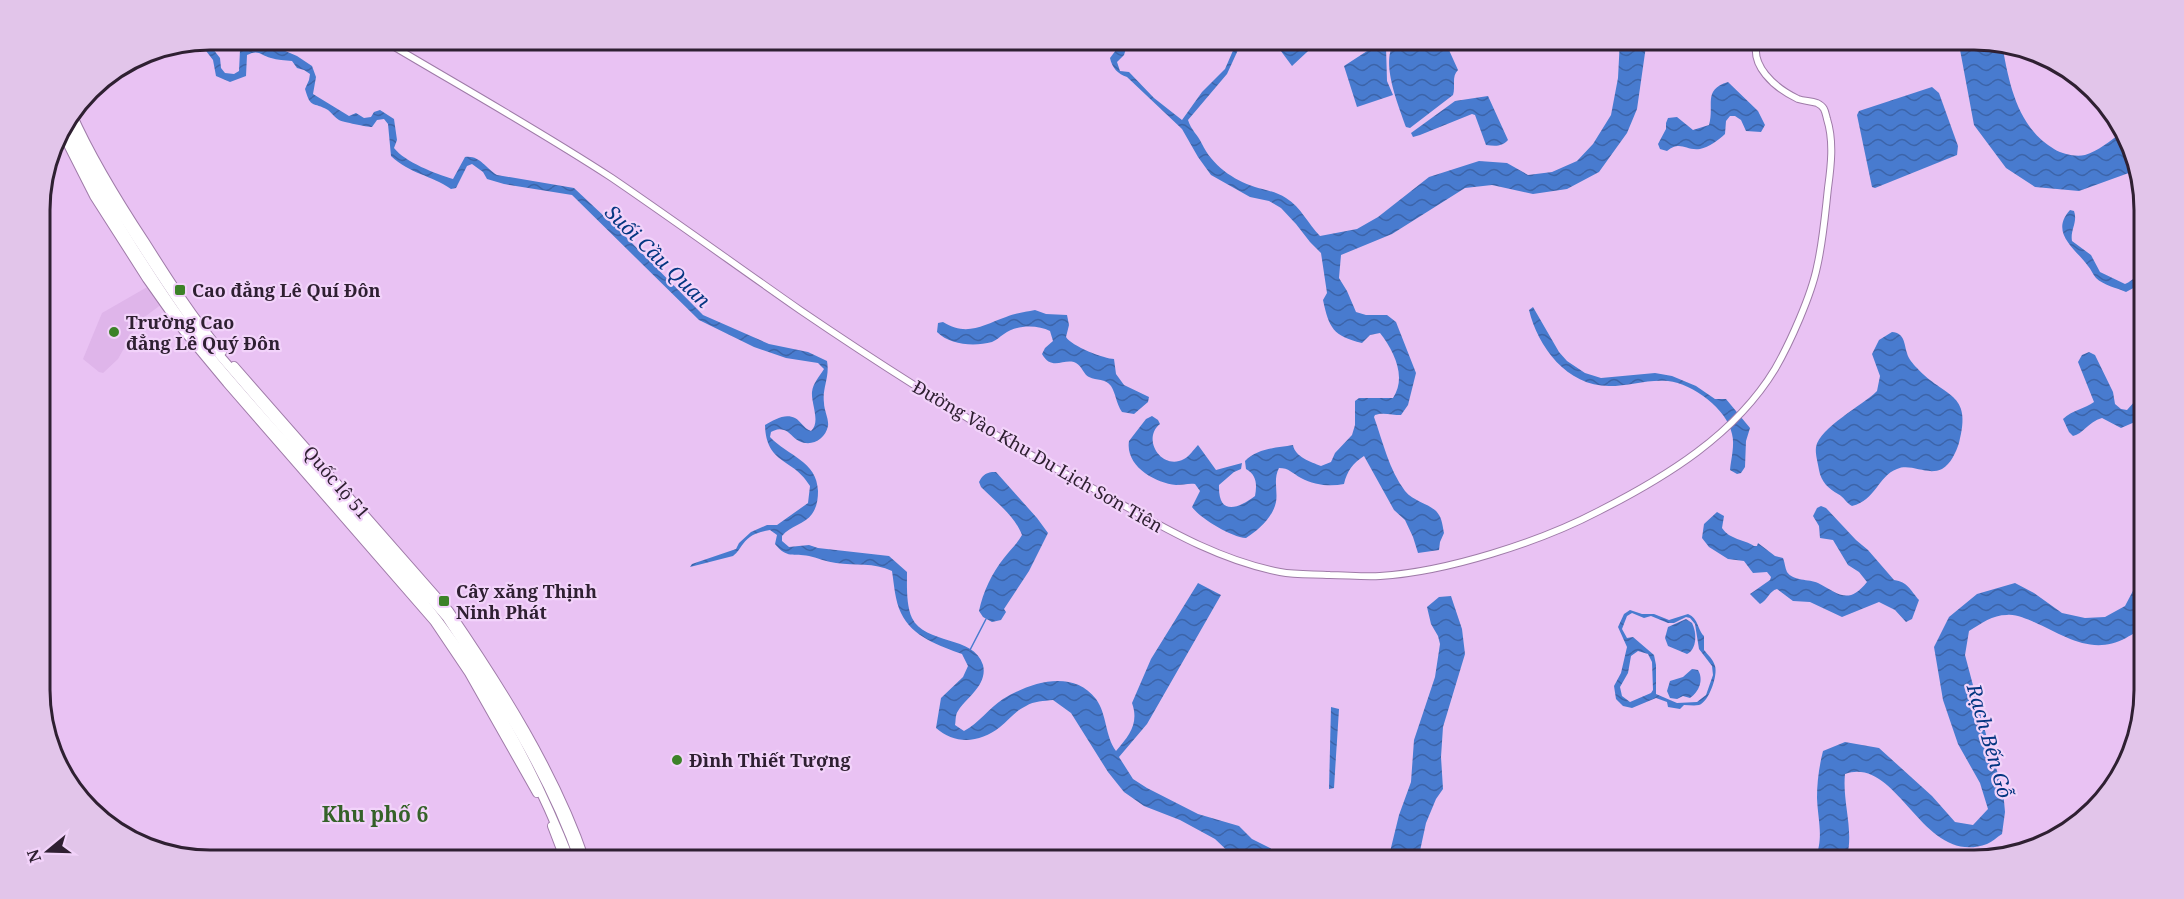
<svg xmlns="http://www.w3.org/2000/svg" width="2184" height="899" font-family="'Noto Serif',serif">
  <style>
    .built { fill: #dfb5ea }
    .water { fill: url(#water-waves); fill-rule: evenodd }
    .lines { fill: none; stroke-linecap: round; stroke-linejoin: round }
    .stream { stroke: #487bcf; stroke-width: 1.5 }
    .tertiary-casing { stroke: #9f7ba8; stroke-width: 8 }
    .primary-casing { stroke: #9f7ba8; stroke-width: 10 }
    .trunk-casing { stroke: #9f7ba8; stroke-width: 10 }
    .tertiary { stroke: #fff; stroke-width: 6 }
    .primary { stroke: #fff; stroke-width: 8 }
    .trunk { stroke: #fff; stroke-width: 8 }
    .poi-dot { fill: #3c8228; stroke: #f2d3fa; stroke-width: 2 }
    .labels { text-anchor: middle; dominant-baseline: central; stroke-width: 4.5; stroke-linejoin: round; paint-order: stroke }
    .poi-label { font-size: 18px; font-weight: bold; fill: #2f2032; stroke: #f2d3fa; text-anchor: start }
    .street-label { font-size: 18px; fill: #2f2032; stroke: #f2d3fa }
    .water-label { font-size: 20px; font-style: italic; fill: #043681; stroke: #f2d3fa }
    .quarter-label { font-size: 21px; font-weight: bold; fill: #356229; stroke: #f2d3fa }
    .rim { fill: none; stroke: #2f2032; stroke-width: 3 }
  </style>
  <defs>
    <pattern id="water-waves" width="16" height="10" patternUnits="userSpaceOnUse" patternTransform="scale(1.5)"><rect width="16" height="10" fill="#487bcf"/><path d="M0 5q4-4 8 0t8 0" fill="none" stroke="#3c64a9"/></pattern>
  </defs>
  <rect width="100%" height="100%" fill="#e9c2f3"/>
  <!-- built -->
  <polygon class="built" points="149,286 162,304 139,321 118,359 103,373 99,372 83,359 102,313"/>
  <!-- water -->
  <g class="water">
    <path d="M1121 39H1129L1124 55 1117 62 1120 71 1129 72 1154 98 1182 120 1202 92 1225 69 1238 39H1243L1227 74 1188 120C1191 130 1198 135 1202 144 1212 165 1233 180 1255 187 1265 190 1277 192 1286 198 1301 207 1308 224 1320 236L1357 229 1378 217 1429 177 1479 161 1507 163 1528 175 1552 172 1577 161 1593 144 1611 115 1618 78 1620 39H1647L1637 109 1627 133 1599 172 1567 189 1533 194 1492 185 1465 188 1392 234 1341 255 1339 278 1347 291 1356 312 1366 315H1387L1396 322 1416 373 1408 405 1401 415C1392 415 1383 412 1375 415L1374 417C1383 442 1389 470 1405 491 1415 503 1433 504 1439 515 1442 519 1443 528 1444 533L1440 542 1439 550 1418 553 1413 537 1405 520 1394 510 1364 456C1353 463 1347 471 1344 484 1330 487 1314 485 1301 478 1292 473 1289 468 1279 468 1273 479 1278 491 1276 502 1273 517 1259 530 1246 538 1231 537 1201 519 1192 507L1200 491 1195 484C1189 483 1183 485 1176 485 1155 483 1125 466 1129 441L1146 419 1152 416 1158 420 1160 424C1141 439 1162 471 1184 459 1190 456 1193 450 1198 445L1216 470 1242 463 1241 469 1234 472 1219 485C1218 516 1238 509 1255 496 1257 485 1257 475 1246 469L1245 461C1258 448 1276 448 1293 445 1295 457 1311 462 1321 466L1331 462 1335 453 1352 435 1355 425V401L1359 398H1393C1407 377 1394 351 1380 333L1370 335 1362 343C1333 336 1329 328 1323 300L1327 293 1321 253 1310 242 1296 224 1281 208 1269 201 1250 197 1211 175 1198 157 1182 129 1127 77C1118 74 1112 68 1110 58L1122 42Z"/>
    <polygon points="1272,39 1284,39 1291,49 1306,39 1321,39 1292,66"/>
    <path d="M1398 39H1444L1458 70C1451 77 1456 86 1453 95L1410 128 1406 127C1399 106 1377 56 1398 39Z"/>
    <path d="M1958 39H1974L2002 44C2009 83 2017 127 2054 149 2062 154 2075 157 2085 155 2098 151 2110 141 2121 133L2137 170 2079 191 2035 187 2006 168 1974 125Z"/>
    <path d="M206 40 220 58 221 68 225 73 234 74 239 71 240 50 247 45 259 42 266 50H283L297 56 312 66 316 77 313 94 349 116 356 113 364 118 371 117 374 112 380 110 394 119 397 140 394 148C405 162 436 174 453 179L465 157C480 155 485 168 497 175L574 188 622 233 703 315 769 344 808 352 827 361C830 377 822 388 824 403 824 410 829 419 828 426 825 440 811 447 799 441 793 438 789 431 784 430 778 428 775 430 771 432L770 437C788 456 817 461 818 491 818 499 817 507 812 514 805 524 790 526 782 536V541L789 547 809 545 818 548 889 556 907 572C907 586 906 605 912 618 925 645 974 635 983 665 988 685 966 698 958 711 955 715 956 721 955 725L964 731C979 723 989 708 1003 699 1031 682 1073 669 1096 699 1107 714 1105 736 1116 751 1130 735 1139 723 1132 703L1151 659 1198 583 1221 595 1147 724 1119 757 1133 779 1147 788 1198 814 1239 826 1252 839 1270 848 1285 860H1237L1215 839 1180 820 1144 806 1124 792 1108 772 1071 713 1053 700C1044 701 1034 701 1026 706 1015 711 1009 720 1000 727 980 743 955 745 936 728L941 698 963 677 968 666 962 654C940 646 912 637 901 613 895 601 894 584 892 571 874 562 855 566 836 563 827 562 818 558 809 556 793 553 787 559 775 544L777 535 770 530C759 532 750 534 743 544 739 549 738 552 733 556L690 567 692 564 736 549 739 543 751 532 767 525H777L808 503 810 486C794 458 766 465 765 425 774 420 785 413 795 418 801 421 803 428 811 431 821 422 811 404 812 392 813 383 819 377 824 369L818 363 786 358 754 347 699 320 572 195 504 184 487 179 483 172 472 164 467 166 456 188 451 189C431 175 410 174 391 156L388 124 384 119 377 120 372 127C367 127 343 122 339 120 334 117 332 113 328 110 313 101 311 110 305 89L309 80 310 74 304 70 297 68 292 61C285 60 277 60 271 58 260 55 259 49 247 55L246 76 230 82 216 76 213 60 203 47 178 48 176 46Z"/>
    <polygon points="1384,40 1388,40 1389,45 1386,47 1387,81 1393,95 1357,107 1344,66"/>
    <path d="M1728 82 1758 111 1765 125 1761 132 1746 131 1741 120 1735 116H1730L1726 121 1725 134C1719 140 1709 147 1700 149 1685 151 1681 140 1667 151L1660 149 1658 144 1666 129V123L1668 118 1677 117 1693 130 1709 125C1715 105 1702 90 1728 82Z"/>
    <polygon points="1932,87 1939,93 1958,146 1957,155 1875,188 1872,187 1857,115 1859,111"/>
    <path d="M1488 96 1508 140C1502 147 1495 146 1486 145L1475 115 1472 114 1420 135 1413 137 1411 133 1455 101Z"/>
    <path d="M2070 210 2074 211C2078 222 2070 230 2072 241L2091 255 2100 272 2125 284C2135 279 2140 274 2139 262L2144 256V280L2139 285 2126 292C2117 288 2103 285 2096 278 2093 275 2091 269 2088 266 2076 249 2049 233 2070 210Z"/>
    <path d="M1533 307 1559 352 1567 361 1585 373 1601 378 1655 373 1672 376 1696 386 1715 399H1726L1750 428 1746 441 1745 467 1741 473 1737 474 1730 470C1731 459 1735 445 1732 434 1727 409 1693 384 1668 381 1648 379 1629 386 1609 386 1567 386 1538 347 1529 310Z"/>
    <path d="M1035 310 1046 314 1067 315 1069 325 1066 337C1071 346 1105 359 1114 359L1116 374 1124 385 1149 397 1148 402 1134 414 1122 412C1116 403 1116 394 1111 386 1105 378 1097 381 1089 377 1084 375 1082 366 1076 363 1065 357 1052 372 1042 354L1045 348 1053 341 1050 331C1037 324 1015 325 1004 334 999 337 997 340 992 342 974 347 950 345 937 332L938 323 943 322C967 337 983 325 1006 317 1016 313 1025 312 1035 310Z"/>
    <path d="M1892 332C1905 333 1904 344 1907 353 1908 358 1913 364 1917 368 1944 398 1973 391 1959 443 1956 452 1951 464 1942 469 1927 476 1911 463 1897 469 1878 476 1876 500 1852 506 1846 503 1844 497 1838 494 1829 489 1821 482 1819 470 1818 463 1815 454 1816 447 1820 427 1862 406 1877 391L1880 376 1872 354 1879 340Z"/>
    <path d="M2089 352 2095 355 2113 392 2115 404 2121 409 2127 410 2144 391V418L2121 428 2102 418C2088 422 2083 434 2073 436L2069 432 2063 419C2072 410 2085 409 2094 402L2078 362 2082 355Z"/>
    <path d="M992 472H996L1037 518 1048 533 1029 571 1004 609 1006 612 1001 620 992 622 983 617 979 611C983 592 992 573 1004 558 1010 550 1017 544 1022 535 1015 516 995 501 981 487L979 482C982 476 985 473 992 472Z"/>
    <path d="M1821 506 1826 508 1856 540 1868 550 1894 580C1908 582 1910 590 1919 600L1912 619 1906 622 1895 610 1879 602 1842 617 1810 602 1793 601 1777 589C1769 591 1768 600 1760 604L1750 594 1770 580 1771 577 1767 572 1753 573 1744 561 1728 559 1709 547 1702 538 1704 524 1717 512 1724 516 1722 528C1730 540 1744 539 1754 546H1757L1758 543 1775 556 1783 558C1785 563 1785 568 1787 572 1793 581 1809 579 1818 583 1838 593 1848 606 1867 582L1859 572 1848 565 1833 540 1820 538 1819 526 1813 516 1817 508Z"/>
    <path d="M2145 568V625C2140 631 2132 634 2126 638 2092 656 2065 636 2034 622 2026 619 2016 614 2007 615 1992 615 1982 623 1969 631L1965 655 1988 742 2003 790 2005 812 2002 834C1997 837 1992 842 1987 844 1922 868 1899 755 1845 774 1842 803 1855 832 1846 860H1815C1824 836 1818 822 1817 798 1817 782 1819 767 1823 751L1845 742 1879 748 1932 796 1955 822 1973 825 1988 809 1980 783 1958 744 1943 700 1934 647 1949 617 1977 594 2015 583 2034 593 2062 613 2085 618 2105 617 2125 606Z"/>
    <polygon points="1451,596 1462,629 1465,654 1443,727 1441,757 1443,789 1436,799 1426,823 1418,860 1388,860 1399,815 1411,782 1414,740 1435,677 1440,644 1438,636 1431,624 1427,607 1439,597"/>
    <path d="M1630 610 1642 614H1654L1669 620 1688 614C1699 619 1697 629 1704 636V650C1708 655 1713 659 1715 666 1718 675 1709 702 1699 705 1694 706 1689 705 1684 705L1680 709 1668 707 1667 702 1656 698 1632 708 1623 706 1616 699 1614 686 1621 673 1627 647 1618 627 1624 614ZM1632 613 1644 618 1651 616 1668 623H1674L1686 617 1690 618 1695 624 1699 649 1712 666 1713 675 1706 695 1697 702 1677 703 1656 694V665L1654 655 1633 637 1627 638 1622 629 1627 616ZM1638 651 1648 654 1652 662 1653 690 1651 693 1630 702 1622 696 1620 687 1628 673 1631 656Z"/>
    <path d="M1686 619 1692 623C1697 633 1697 649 1687 654L1668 646 1665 638 1668 627Z"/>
    <path d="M1692 669 1698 670C1704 680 1699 692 1690 698L1683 696 1677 699 1670 698 1667 691 1670 681 1683 677Z"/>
    <polygon points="1331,707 1339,709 1334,788 1329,789"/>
  </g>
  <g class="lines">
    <!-- stream -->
    <polyline class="stream" points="970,650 986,619"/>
    <defs>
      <path id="tertiary" d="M381 39C458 85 537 129 612 178 675 221 737 266 800 310 891 372 983 431 1081 482 1146 516 1207 558 1280 572 1296 575 1313 574 1330 575 1346 575 1363 577 1380 576 1446 572 1540 542 1599 511 1666 477 1735 435 1775 369 1790 343 1811 296 1817 267 1823 241 1825 215 1828 188 1831 166 1834 141 1827 119 1825 111 1825 107 1817 103 1811 101 1804 101 1798 99 1775 88 1748 65 1758 39"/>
      <g id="primary">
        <path d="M72 114C92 159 118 201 145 242 169 280 193 318 222 352"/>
        <polyline points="60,129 94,196 147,279 183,330 227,383 434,621 469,673 537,793"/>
        <path d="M234 366 449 611C501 687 555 772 585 860"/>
        <polyline points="552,826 565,860"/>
      </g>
      <g id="trunk">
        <path d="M69 118C83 155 105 190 127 223 151 261 175 298 202 335L447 618C497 694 549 773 579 860"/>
        <path d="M64 125C84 167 108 207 133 247 154 280 175 313 200 344 277 439 366 524 439 622 494 695 537 776 570 860"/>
      </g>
    </defs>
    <!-- tertiary casing -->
    <use href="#tertiary" class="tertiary-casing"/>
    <!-- primary casing -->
    <use href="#primary" class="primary-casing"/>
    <!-- trunk casing -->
    <use href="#trunk" class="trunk-casing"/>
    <!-- tertiary -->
    <use href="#tertiary" class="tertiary"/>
    <!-- primary -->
    <use href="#primary" class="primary"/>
    <!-- trunk -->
    <use href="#trunk" class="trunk"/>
  </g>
  <!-- markers -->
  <g class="poi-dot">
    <rect x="174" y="284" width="12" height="12" rx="3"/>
    <circle cx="114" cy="332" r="6"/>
    <rect x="438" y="595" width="12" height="12" rx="3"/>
    <circle cx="677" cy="760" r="6"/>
  </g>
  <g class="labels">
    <!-- poi labels -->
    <g class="poi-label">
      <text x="192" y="290">Cao đẳng Lê Quí Đôn</text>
      <text x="126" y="322">Trường Cao<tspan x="126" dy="21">đẳng Lê Quý Đôn</tspan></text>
      <text x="456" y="591">Cây xăng Thịnh<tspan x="456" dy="21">Ninh Phát</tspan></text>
      <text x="689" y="760">Đình Thiết Tượng</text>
    </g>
    <!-- street labels -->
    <g class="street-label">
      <text transform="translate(1038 456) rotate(30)">Đường Vào Khu Du Lịch Sơn Tiên</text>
      <text transform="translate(337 482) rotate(49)">Quốc lộ 51</text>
    </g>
    <!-- water labels -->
    <g class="water-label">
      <text transform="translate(658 256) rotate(44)">Suối Cầu Quan</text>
      <text transform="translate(1990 741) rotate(74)">Rạch Bến Gỗ</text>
    </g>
    <!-- quarter labels -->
    <g class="quarter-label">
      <text x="375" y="814">Khu phố 6</text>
    </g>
  </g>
  <!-- crop -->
  <path d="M0 0H2184V899H0ZM210 50H1974A160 160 0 0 1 2134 210V690A160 160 0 0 1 1974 850H210A160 160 0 0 1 50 690V210A160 160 0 0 1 210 50Z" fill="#e2c5ea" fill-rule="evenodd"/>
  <path class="rim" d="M210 50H1974A160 160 0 0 1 2134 210V690A160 160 0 0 1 1974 850H210A160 160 0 0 1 50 690V210A160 160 0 0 1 210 50Z"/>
  <!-- north arrow -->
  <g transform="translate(48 851) rotate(251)" stroke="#f2d3fa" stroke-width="4.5" paint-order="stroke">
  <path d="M0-4.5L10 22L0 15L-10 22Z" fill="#2f2032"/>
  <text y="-9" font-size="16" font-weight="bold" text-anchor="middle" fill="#2f2032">N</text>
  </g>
</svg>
